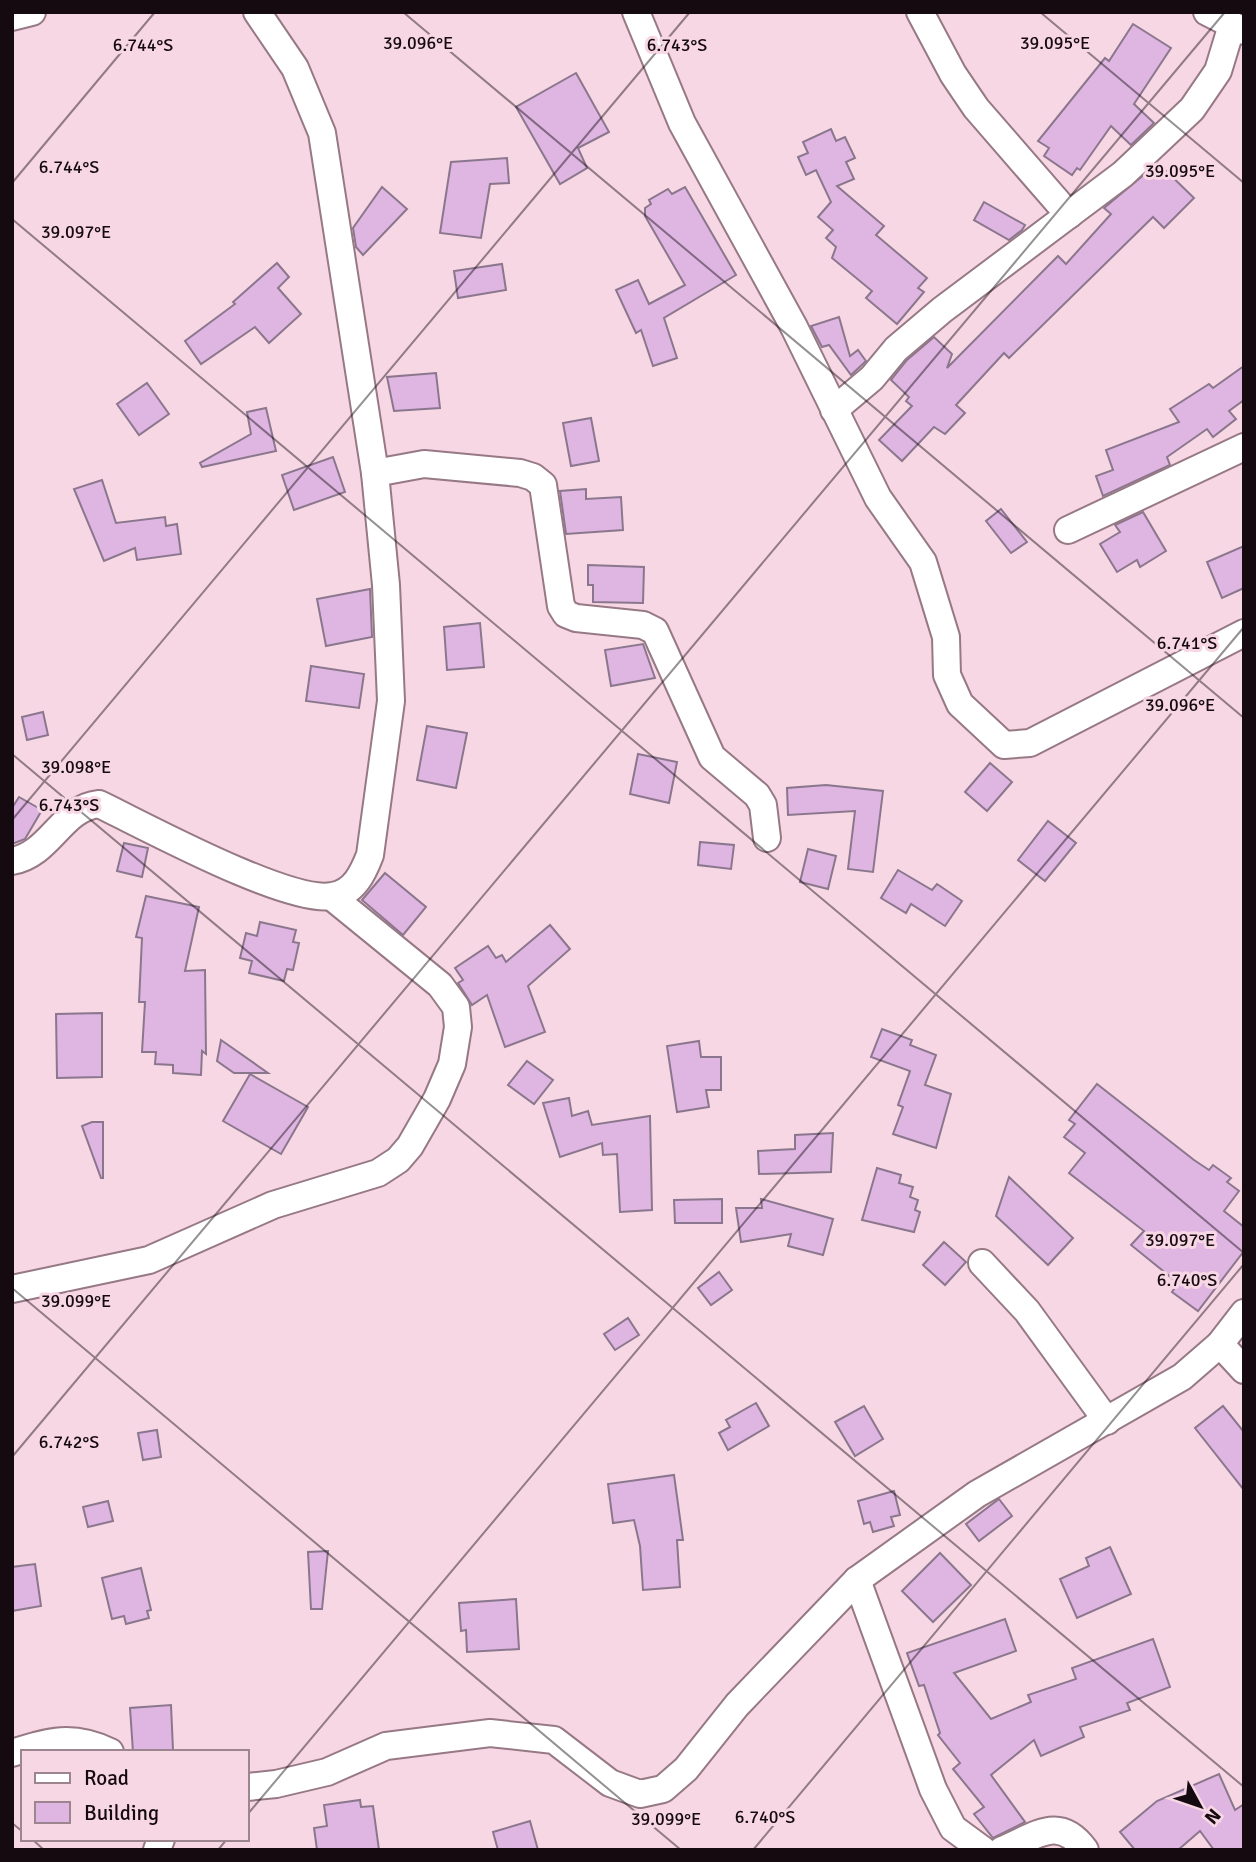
<svg xmlns="http://www.w3.org/2000/svg" width="1256" height="1862" font-family="Signika,sans-serif">
  <style>
    .building { fill: #dfb5e2; stroke: #8b778d; stroke-width: 2 }
    .lines { fill: none; stroke-linecap: round; stroke-linejoin: round }
    .minor-casing { stroke: #967984; stroke-width: 30 }
    .minor { stroke: #fff; stroke-width: 26 }
    .ticks { fill: none; stroke: #150a0f; stroke-width: 2; stroke-opacity: 0.45 }
    .ticks-label { font-size: 18px; text-anchor: middle; fill: #150a0f; stroke: #f8d7e4; stroke-width: 6; stroke-linejoin: round; paint-order: stroke }
  </style>
  <rect width="100%" height="100%" fill="#f8d7e4"/>
  <!-- building -->
  <g class="building">
    <polygon points="1133,24 1171,48 1134,104 1154,123 1131,145 1111,126 1080,170 1077,168 1072,175 1044,156 1049,148 1038,141 1105,58 1109,61"/>
    <polygon points="576,73 609,132 578,148 587,168 560,184 516,107"/>
    <polygon points="831,129 836,141 845,137 855,158 846,162 854,179 837,186 884,226 876,235 927,278 918,288 924,292 897,324 866,298 872,291 832,258 836,247 826,238 833,230 818,217 831,202 816,170 806,175 798,157 808,153 803,142"/>
    <polygon points="507,158 509,183 490,184 481,238 440,233 451,162"/>
    <polygon points="1158,163 1194,198 1164,228 1153,217 1009,358 1004,353 956,405 965,413 945,434 934,427 902,461 879,440 912,406 906,401 909,397 891,380 907,360 934,337 952,354 947,368 1058,256 1066,264 1111,214 1104,208"/>
    <polygon points="382,187 407,209 363,255 356,247 353,228"/>
    <polygon points="685,187 736,275 664,318 677,358 653,366 641,330 636,333 616,290 638,280 649,304 685,285 645,216 645,208 651,204 649,200 668,189 672,194"/>
    <polygon points="984,202 1025,225 1022,230 1009,240 974,220"/>
    <polygon points="277,263 289,277 278,288 301,314 269,343 255,327 201,364 185,341 235,304 233,302"/>
    <polygon points="502,264 506,290 458,298 454,271"/>
    <polygon points="839,317 850,356 858,350 866,361 851,375 829,345 822,347 811,326"/>
    <polygon points="1244,366 1244,400 1229,411 1236,419 1213,437 1207,429 1167,457 1170,465 1103,496 1096,476 1113,470 1106,450 1179,422 1170,409 1209,384 1213,388"/>
    <polygon points="436,373 440,408 394,411 387,377"/>
    <polygon points="147,383 169,414 139,435 117,404"/>
    <polygon points="266,408 276,451 202,467 200,463 251,434 247,412"/>
    <polygon points="591,418 599,461 571,466 563,423"/>
    <polygon points="333,457 345,492 294,510 282,475"/>
    <polygon points="102,480 116,523 165,517 166,526 177,524 181,554 137,560 135,548 104,561 74,489"/>
    <polygon points="586,489 586,499 621,497 623,530 566,534 560,491"/>
    <polygon points="1001,509 1027,542 1011,553 986,521"/>
    <polygon points="1143,512 1166,551 1140,567 1137,560 1117,572 1100,544 1120,532 1115,525"/>
    <polygon points="1244,546 1244,588 1222,598 1207,562"/>
    <polygon points="588,565 644,567 643,603 593,602 593,585 588,585"/>
    <polygon points="370,589 372,637 326,646 317,599"/>
    <polygon points="480,623 484,667 447,670 444,627"/>
    <polygon points="643,644 655,678 611,686 605,650"/>
    <polygon points="311,666 364,674 359,708 306,701"/>
    <polygon points="43,712 48,735 27,740 22,717"/>
    <polygon points="427,726 467,733 456,788 417,780"/>
    <polygon points="638,754 677,762 669,803 630,794"/>
    <polygon points="990,763 1012,782 987,811 965,792"/>
    <polygon points="826,785 883,791 873,872 848,869 855,811 788,815 787,788"/>
    <polygon points="19,797 42,810 25,839 12,844 12,808"/>
    <polygon points="1048,821 1076,843 1045,881 1018,860"/>
    <polygon points="700,842 734,845 731,869 698,865"/>
    <polygon points="124,843 148,848 142,877 117,871"/>
    <polygon points="808,849 836,856 828,889 800,882"/>
    <polygon points="898,870 932,890 937,884 962,901 945,926 911,904 906,913 881,898"/>
    <polygon points="385,873 426,907 403,935 362,900"/>
    <polygon points="146,896 199,907 185,971 205,970 206,1054 202,1051 201,1075 173,1073 173,1065 155,1064 156,1052 142,1052 145,1002 139,1002 142,938 136,937"/>
    <polygon points="260,922 296,930 293,942 299,943 293,970 287,969 284,981 249,973 252,961 240,958 246,933 257,936"/>
    <polygon points="550,925 570,949 528,986 545,1032 505,1047 487,995 472,1005 458,983 463,980 455,968 488,946 496,958 502,955 506,962"/>
    <polygon points="102,1013 102,1077 57,1078 56,1014"/>
    <polygon points="882,1029 912,1040 910,1045 936,1055 925,1085 951,1094 936,1148 893,1134 903,1107 898,1105 910,1071 871,1057"/>
    <polygon points="221,1040 268,1073 234,1073 217,1061"/>
    <polygon points="699,1041 701,1057 721,1057 721,1090 706,1090 709,1107 677,1112 667,1046"/>
    <polygon points="527,1061 553,1080 534,1104 508,1085"/>
    <polygon points="250,1074 308,1107 281,1154 223,1121"/>
    <polygon points="1097,1084 1194,1160 1209,1170 1213,1165 1231,1178 1227,1182 1239,1191 1224,1211 1244,1227 1244,1251 1198,1311 1172,1292 1178,1283 1131,1245 1144,1231 1069,1173 1085,1153 1064,1137 1075,1124 1069,1120"/>
    <polygon points="569,1098 572,1116 588,1111 592,1125 650,1116 652,1210 620,1212 617,1154 603,1155 602,1143 560,1157 543,1103"/>
    <polygon points="92,1122 103,1122 103,1178 101,1178 82,1126"/>
    <polygon points="833,1133 831,1172 759,1174 758,1151 795,1149 795,1135"/>
    <polygon points="877,1168 901,1175 899,1183 913,1187 910,1197 918,1200 915,1210 920,1212 914,1232 862,1220"/>
    <polygon points="1009,1177 1073,1238 1048,1265 996,1216"/>
    <polygon points="722,1199 722,1223 675,1223 674,1200"/>
    <polygon points="761,1199 833,1219 823,1255 788,1246 791,1234 741,1242 736,1208 762,1208"/>
    <polygon points="944,1242 966,1262 945,1285 923,1265"/>
    <polygon points="719,1272 732,1290 711,1305 698,1288"/>
    <polygon points="628,1318 639,1335 615,1350 604,1334"/>
    <polygon points="756,1403 769,1426 728,1450 719,1433 730,1427 726,1420"/>
    <polygon points="864,1406 883,1439 855,1456 835,1422"/>
    <polygon points="1223,1406 1244,1432 1244,1490 1195,1428"/>
    <polygon points="157,1430 161,1457 143,1460 138,1433"/>
    <polygon points="674,1475 683,1540 677,1540 680,1587 643,1590 640,1546 634,1520 613,1523 608,1484"/>
    <polygon points="894,1491 900,1515 891,1517 894,1526 873,1532 870,1522 864,1524 858,1501"/>
    <polygon points="999,1499 1012,1516 979,1541 966,1524"/>
    <polygon points="108,1501 113,1521 88,1527 83,1507"/>
    <polygon points="1110,1547 1131,1594 1077,1618 1060,1579 1089,1566 1086,1558"/>
    <polygon points="328,1551 322,1609 311,1609 308,1552"/>
    <polygon points="940,1553 971,1585 933,1622 902,1591"/>
    <polygon points="35,1564 41,1606 12,1611 12,1567"/>
    <polygon points="141,1568 151,1610 147,1611 149,1618 126,1624 124,1616 112,1619 102,1578"/>
    <polygon points="516,1599 519,1649 467,1652 466,1630 461,1631 459,1603"/>
    <polygon points="1005,1619 1016,1651 954,1673 991,1719 1031,1702 1028,1695 1076,1679 1072,1668 1153,1639 1170,1687 1127,1703 1130,1710 1080,1727 1084,1737 1041,1756 1034,1740 991,1775 1025,1822 993,1838 974,1814 984,1807 953,1769 960,1763 938,1735 940,1733 924,1685 919,1686 907,1653"/>
    <polygon points="171,1705 173,1750 133,1752 130,1708"/>
    <polygon points="1219,1774 1235,1810 1244,1804 1244,1850 1214,1850 1200,1831 1178,1850 1135,1850 1120,1832 1157,1801"/>
    <polygon points="360,1800 361,1807 373,1806 379,1850 317,1850 314,1828 327,1826 324,1805"/>
    <polygon points="530,1821 538,1850 498,1850 493,1832"/>
  </g>
  <g class="lines">
    <defs>
      <g id="minor">
        <polyline points="636,12 682,123 794,327 878,498 923,562 946,637 947,675 960,704 1004,745 1030,743 1244,633"/>
        <polyline points="920,12 953,74 976,108 1069,215"/>
        <polyline points="1207,12 1244,31"/>
        <polyline points="12,17 32,12"/>
        <polyline points="834,410 872,378 896,349 942,310 1123,174 1192,109 1218,71 1232,25"/>
        <polyline points="375,473 424,464 520,473 533,477 543,485 561,606 566,614 576,618 643,625 655,631 712,757 757,795 763,805 767,838"/>
        <polyline points="1068,530 1244,447"/>
        <path d="M12 861C51 854 61 808 99 804 145 826 288 904 332 896 354 893 363 873 370 855L391 701 386 585 375 473 322 133 295 68 257 12"/>
        <polyline points="982,1263 1027,1311 1107,1421"/>
        <polyline points="12,1289 149,1260 273,1205 378,1173 398,1160 410,1146 437,1099 452,1064 458,1027 456,1007 440,985 332,897"/>
        <polyline points="1220,1344 1244,1370"/>
        <polyline points="857,1580 933,1789 953,1828 983,1850"/>
        <path d="M12 1753C49 1741 73 1734 110 1752"/>
        <polyline points="247,1787 276,1784 327,1772 386,1746 490,1733 554,1740 610,1783 640,1794 663,1789 686,1769 737,1705 857,1580 977,1494 1182,1377 1220,1344 1244,1313"/>
        <polyline points="157,1850 161,1839"/>
        <path d="M1002 1850C1036 1836 1059 1814 1085 1850"/>
      </g>
    </defs>
    <!-- minor casing -->
    <use href="#minor" class="minor-casing"/>
    <!-- minor -->
    <use href="#minor" class="minor"/>
  </g>
  <!-- ticks -->
  <path class="ticks" d="M403 12 1244 718M1040 12 1244 183M12 183 155 12M12 219 1244 1253M12 754 1244 1787M12 820 690 12M12 1288 681 1850M12 1457 1225 12M247 1815 1244 627M12 1823 23 1832M32 1839 44 1850M218 1850 227 1839M753 1850 1244 1264"/>
  <g class="ticks-label">
    <text x="418" y="49">39.096°E</text>
    <text x="1055" y="49">39.095°E</text>
    <text x="143" y="51">6.744°S</text>
    <text x="677" y="51">6.743°S</text>
    <text x="69" y="173">6.744°S</text>
    <text x="1180" y="177">39.095°E</text>
    <text x="76" y="238">39.097°E</text>
    <text x="1187" y="649">6.741°S</text>
    <text x="1180" y="711">39.096°E</text>
    <text x="76" y="773">39.098°E</text>
    <text x="69" y="811">6.743°S</text>
    <text x="1180" y="1246">39.097°E</text>
    <text x="1187" y="1286">6.740°S</text>
    <text x="76" y="1307">39.099°E</text>
    <text x="69" y="1448">6.742°S</text>
    <text x="765" y="1823">6.740°S</text>
    <text x="666" y="1825">39.099°E</text>
  </g>
  <!-- border -->
  <rect width="1256" height="1862" fill="none" stroke="#150a0f" stroke-width="28"/>
  <!-- legend -->
  <rect x="21" y="1750" width="228" height="91" fill="#f8d7e4" stroke="#9d858f" stroke-width="2"/>
  <rect x="35" y="1773" width="35" height="10" fill="#ffffff" stroke="#9d858f" stroke-width="2"/>
  <text x="84" y="1785" font-size="21" fill="#150a0f">Road</text>
  <rect x="35" y="1802" width="35" height="21" fill="#dfb5e2" stroke="#9d858f" stroke-width="2"/>
  <text x="84" y="1820" font-size="21" fill="#150a0f">Building</text>
  <!-- north arrow -->
  <g transform="translate(1200 1806) rotate(130)" stroke="#f8d7e4" stroke-width="5" paint-order="stroke">
  <path d="M0-5L12 26L0 18L-12 26Z" fill="#150a0f"/>
  <text y="-10" font-size="19" font-weight="bold" text-anchor="middle" fill="#150a0f">N</text>
  </g>
</svg>
